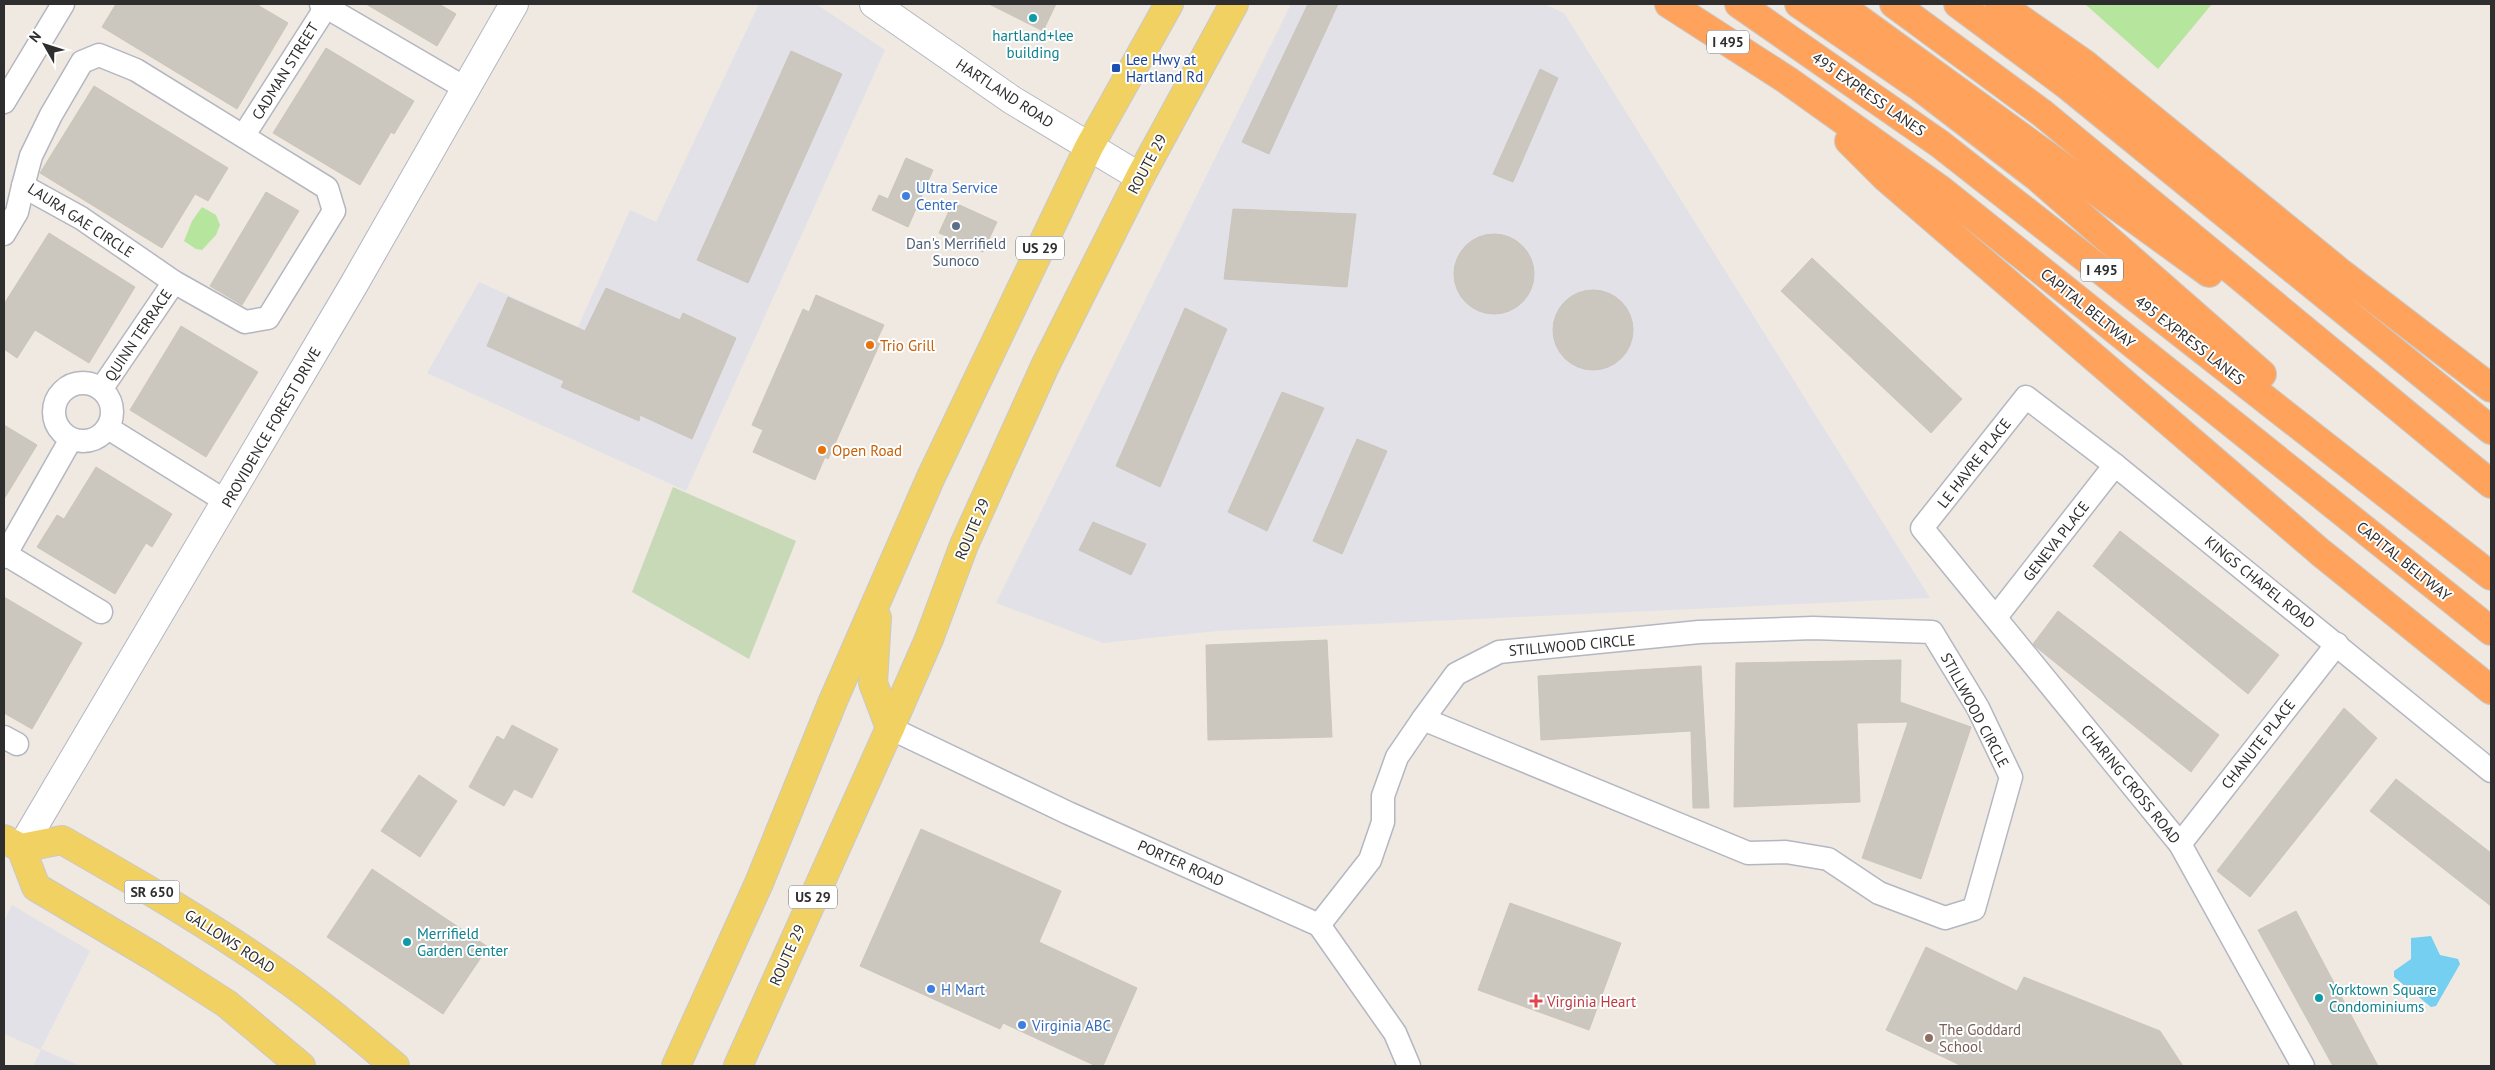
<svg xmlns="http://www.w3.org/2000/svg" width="2495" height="1070" font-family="'PT Sans',sans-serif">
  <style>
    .industrial { fill: #e3e1e8 }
    .green { fill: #b6e59e }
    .cemetery { fill: #c8d9b8 }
    .water { fill: #75cff0 }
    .building { fill: #cbc7bf; stroke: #cbc5ba }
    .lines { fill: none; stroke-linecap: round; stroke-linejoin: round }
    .minor-casing { stroke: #b4b7c1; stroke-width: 25 }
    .tertiary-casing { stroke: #b4b7c1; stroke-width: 30 }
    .primary-casing { stroke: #c9c9c9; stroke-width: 30 }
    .motorway-casing { stroke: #c9c9c9; stroke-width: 30 }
    .minor { stroke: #fff; stroke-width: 22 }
    .tertiary { stroke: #fff; stroke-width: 28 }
    .primary { stroke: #f2d163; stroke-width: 28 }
    .motorway { stroke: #ffa35c; stroke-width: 28 }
    .culture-dot { fill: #0f9aa8; stroke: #fff; stroke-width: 2 }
    .transit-dot { fill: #1a4fb4; stroke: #fff; stroke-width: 2 }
    .shop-dot { fill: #3f7fe0; stroke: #fff; stroke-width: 2 }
    .service-dot { fill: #5c6f8a; stroke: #fff; stroke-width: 2 }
    .food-dot { fill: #e8710a; stroke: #fff; stroke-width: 2 }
    .health-dot { fill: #e0444e; stroke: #fff; stroke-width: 2 }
    .education-dot { fill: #8d6e63; stroke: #fff; stroke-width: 2 }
    .labels { text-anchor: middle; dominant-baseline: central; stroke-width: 4; stroke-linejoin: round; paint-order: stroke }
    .shield { fill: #fff; stroke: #6d6d6d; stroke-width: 1 }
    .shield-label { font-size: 14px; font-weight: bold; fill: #2e2e2e }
    .culture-label { font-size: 15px; fill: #0d838f; stroke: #fff; text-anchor: start }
    .transit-label { font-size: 15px; fill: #164399; stroke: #fff; text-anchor: start }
    .street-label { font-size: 15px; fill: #2e2e2e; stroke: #fff }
    .shop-label { font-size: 15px; fill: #366cbe; stroke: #fff; text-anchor: start }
    .service-label { font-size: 15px; fill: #4e5e75; stroke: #fff }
    .food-label { font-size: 15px; fill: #c56008; stroke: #fff; text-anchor: start }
    .health-label { font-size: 15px; fill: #be3a42; stroke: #fff; text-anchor: start }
    .education-label { font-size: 15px; fill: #785e54; stroke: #fff; text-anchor: start }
  </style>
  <rect width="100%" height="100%" fill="#efe9e1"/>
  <!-- industrial -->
  <g class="industrial">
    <polygon points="759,4 816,4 885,50 686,491 427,373 479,282 578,327 630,210 656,222"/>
    <polygon points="1291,4 1544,4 1564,13 1930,598 1217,631 1103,643 996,603"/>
    <polygon points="12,905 90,951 41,1049 81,1066 33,1066 41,1050 4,1034 4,921"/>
  </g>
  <!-- green -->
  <g class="green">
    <polygon points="2085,4 2212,4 2158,69"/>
    <polygon points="202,207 216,215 220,225 216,235 202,250 196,249 184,241 192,221"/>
  </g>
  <!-- cemetery -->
  <polygon class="cemetery" points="673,487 796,541 749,659 632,592"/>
  <!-- water -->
  <polygon class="water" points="2431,936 2440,955 2458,959 2460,964 2436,1006 2431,1007 2394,977 2394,971 2411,959 2411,938"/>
  <!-- building -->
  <g class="building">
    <polygon points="116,4 256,4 288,23 237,109 102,27"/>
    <polygon points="366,4 439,4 456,14 437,46"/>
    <polygon points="989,4 1056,4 1043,31"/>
    <polygon points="1308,4 1338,4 1269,154 1242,142"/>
    <polygon points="326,48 414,101 394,134 391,132 360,185 273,133"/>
    <polygon points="791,51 842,74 748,283 697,260"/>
    <polygon points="1540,69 1558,78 1513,182 1493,174"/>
    <polygon points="94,86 228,168 208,201 195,194 162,248 40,173"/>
    <polygon points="906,158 933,170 908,227 872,210 879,195 888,199"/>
    <polygon points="266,192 299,211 242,305 210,286"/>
    <polygon points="953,202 997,222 983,252 939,233"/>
    <polygon points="1233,209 1356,214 1347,287 1224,279"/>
    <polygon points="49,233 135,287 89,363 35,330 17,358 4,349 4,304"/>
    <circle cx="1494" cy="274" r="40"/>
    <polygon points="1812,258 1962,399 1931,433 1781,291"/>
    <polygon points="606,288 680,320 683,313 736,338 692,439 640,415 639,421 561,387 564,381 487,346 508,297 585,331"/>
    <circle cx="1593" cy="330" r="40"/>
    <polygon points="816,295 884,325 876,342 880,343 828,459 825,457 815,480 753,452 763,430 752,425 803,309 809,312"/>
    <polygon points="1185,308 1227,329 1160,487 1116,466"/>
    <polygon points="181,326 258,372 206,457 130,410"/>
    <polygon points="1282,392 1324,408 1267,531 1228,512"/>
    <polygon points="4,425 37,445 4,499"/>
    <polygon points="1357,439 1387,451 1342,554 1313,541"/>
    <polygon points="96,467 172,514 152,547 146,543 115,594 37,547 57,515 64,519"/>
    <polygon points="1093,522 1146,544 1131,575 1079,550"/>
    <polygon points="2120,531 2279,655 2248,694 2093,566"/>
    <polygon points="4,597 82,643 32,729 4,713"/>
    <polygon points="2058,611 2219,735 2191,772 2036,647 2033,644"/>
    <polygon points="1327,640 1332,737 1208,740 1206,645"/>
    <polygon points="1901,660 1900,702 1971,727 1921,879 1862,858 1908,722 1857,723 1860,802 1734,807 1736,663"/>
    <polygon points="1701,666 1709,808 1693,808 1691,731 1541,740 1538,676"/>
    <polygon points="2344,708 2377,738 2250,897 2217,871"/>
    <polygon points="512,725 558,749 532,798 514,789 504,806 469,787 497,736 504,740"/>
    <polygon points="419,775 457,801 420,857 381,831"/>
    <polygon points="2396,779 2491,853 2491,906 2370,811"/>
    <polygon points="921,829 1061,891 1039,942 1137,988 1103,1066 1096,1066 1003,1023 1000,1029 860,966"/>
    <polygon points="372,869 488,947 443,1014 327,937"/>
    <polygon points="1510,903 1621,943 1589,1030 1478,990"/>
    <polygon points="2296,911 2378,1066 2333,1066 2258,930"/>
    <polygon points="1926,947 2017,991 2024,977 2160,1031 2183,1066 1962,1066 1886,1030"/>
  </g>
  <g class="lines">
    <defs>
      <g id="minor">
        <polyline points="321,4 465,88"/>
        <polygon points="99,55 136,70 327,188 334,211 268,318 245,322 174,282 81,218 23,186 31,156 51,115 82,62"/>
        <polyline points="4,102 63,4"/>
        <polyline points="244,135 326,7"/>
        <polyline points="4,234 17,212 23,186"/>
        <circle cx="83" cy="412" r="29"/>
        <polyline points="102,388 174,282"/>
        <polyline points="108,428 227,502"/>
        <polyline points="5,554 101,612"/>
        <polyline points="4,557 71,439"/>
        <polyline points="1996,617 2115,465"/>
        <polygon points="1813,628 1932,632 1978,708 2011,777 1974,909 1945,918 1879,893 1828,859 1786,852 1748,853 1423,719 1456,674 1499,652 1699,632"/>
        <polyline points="890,728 1068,813 1319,925 1395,1033 1409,1066"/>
        <polyline points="4,737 17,744"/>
        <polyline points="2180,844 2337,644"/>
        <polyline points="1319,925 1370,860 1383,822 1383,796 1397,757 1423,719"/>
        <polyline points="2303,1066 2180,844 1922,528 2026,397 2115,465 2491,771"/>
      </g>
      <g id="tertiary">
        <polyline points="874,4 1012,100 1140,177"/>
        <polyline points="21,848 353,286 514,4"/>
      </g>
      <g id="primary">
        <polyline points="877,618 873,683 890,728"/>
        <path d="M4 839 21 848 62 840C137 883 212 926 282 976 322 1004 358 1035 395 1066"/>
        <polyline points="21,848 36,887 154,957 227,1004 301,1066"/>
        <polyline points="676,1066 759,883 833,701 931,477 1089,147 1169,4"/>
        <polyline points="738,1066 890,728 929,639 964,545 1045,366 1140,177 1234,4"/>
      </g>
      <g id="motorway">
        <polyline points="1669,4 1787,80 1941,190 2491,631"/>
        <polyline points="1739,4 1940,144 2491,576"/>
        <polyline points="1799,4 1921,88 2037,177 2262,374"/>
        <polyline points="1838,4 2209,273"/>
        <polyline points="1894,4 2042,113 2491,484"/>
        <polyline points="1958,4 2068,86 2491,430"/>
        <polyline points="1999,4 2085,64 2341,273 2491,388"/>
        <polyline points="1849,141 1886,178 2320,552 2491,690"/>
      </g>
    </defs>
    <!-- minor casing -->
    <use href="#minor" class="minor-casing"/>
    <!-- tertiary casing -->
    <use href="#tertiary" class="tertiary-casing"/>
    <!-- primary casing -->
    <use href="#primary" class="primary-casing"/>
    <!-- motorway casing -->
    <use href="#motorway" class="motorway-casing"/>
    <!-- minor -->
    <use href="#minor" class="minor"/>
    <!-- tertiary -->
    <use href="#tertiary" class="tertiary"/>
    <!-- primary -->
    <use href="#primary" class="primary"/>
    <!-- motorway -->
    <use href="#motorway" class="motorway"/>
  </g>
  <!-- markers -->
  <g class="culture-dot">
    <circle cx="1033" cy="18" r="5"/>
    <circle cx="407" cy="942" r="5"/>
    <circle cx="2319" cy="998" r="5"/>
  </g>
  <rect class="transit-dot" x="1111" y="63" width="10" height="10" rx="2.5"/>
  <g class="shop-dot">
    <circle cx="906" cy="196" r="5"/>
    <circle cx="931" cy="989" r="5"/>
    <circle cx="1022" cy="1025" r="5"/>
  </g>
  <circle class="service-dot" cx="956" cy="226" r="5"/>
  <g class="food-dot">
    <circle cx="870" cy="345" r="5"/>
    <circle cx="822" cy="450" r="5"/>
  </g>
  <path class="health-dot" d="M1533.5 993.5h5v5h5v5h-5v5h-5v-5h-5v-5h5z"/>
  <circle class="education-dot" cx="1929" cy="1038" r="5"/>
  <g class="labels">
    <!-- shield labels -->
    <g class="shield">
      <rect x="1707" y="30.5" width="42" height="23" rx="4"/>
      <rect x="1016" y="236.5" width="48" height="23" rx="4"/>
      <rect x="2081" y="258.5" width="42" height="23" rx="4"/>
      <rect x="124.5" y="880.5" width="55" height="23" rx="4"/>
      <rect x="789" y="885.5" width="48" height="23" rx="4"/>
    </g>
    <g class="shield-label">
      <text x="1728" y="42">I 495</text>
      <text x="1040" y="248">US 29</text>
      <text x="2102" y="270">I 495</text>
      <text x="152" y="892">SR 650</text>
      <text x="813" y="897">US 29</text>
    </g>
    <!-- culture labels -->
    <g class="culture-label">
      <text x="1033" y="35" text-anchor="middle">hartland+lee<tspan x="1033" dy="17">building</tspan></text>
      <text x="417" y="933">Merrifield<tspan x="417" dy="17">Garden Center</tspan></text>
      <text x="2329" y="989">Yorktown Square<tspan x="2329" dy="17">Condominiums</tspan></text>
    </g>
    <!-- transit labels -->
    <g class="transit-label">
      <text x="1126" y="59">Lee Hwy at<tspan x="1126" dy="17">Hartland Rd</tspan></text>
    </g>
    <!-- street labels -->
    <g class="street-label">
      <text transform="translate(285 71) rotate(-58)">CADMAN STREET</text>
      <text transform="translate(1005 93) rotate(33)">HARTLAND ROAD</text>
      <text transform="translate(1869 94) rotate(35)">495 EXPRESS LANES</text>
      <text transform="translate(1147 164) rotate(-62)">ROUTE 29</text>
      <text transform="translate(81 220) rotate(33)">LAURA GAE CIRCLE</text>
      <text transform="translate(2088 308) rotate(39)">CAPITAL BELTWAY</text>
      <text transform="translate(138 335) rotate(-56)">QUINN TERRACE</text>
      <text transform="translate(2190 340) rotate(38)">495 EXPRESS LANES</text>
      <text transform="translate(271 427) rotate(-60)">PROVIDENCE FOREST DRIVE</text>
      <text transform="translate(1974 463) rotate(-52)">LE HAVRE PLACE</text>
      <text transform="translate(972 529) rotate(-67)">ROUTE 29</text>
      <text transform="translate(2056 541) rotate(-52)">GENEVA PLACE</text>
      <text transform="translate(2404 561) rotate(39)">CAPITAL BELTWAY</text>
      <text transform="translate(2260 582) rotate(39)">KINGS CHAPEL ROAD</text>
      <text transform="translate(1572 645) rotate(-5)">STILLWOOD CIRCLE</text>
      <text transform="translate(1975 710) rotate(62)">STILLWOOD CIRCLE</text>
      <text transform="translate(2258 744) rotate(-52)">CHANUTE PLACE</text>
      <text transform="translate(2131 784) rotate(51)">CHARING CROSS ROAD</text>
      <text transform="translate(1181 863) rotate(24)">PORTER ROAD</text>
      <text transform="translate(230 941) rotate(33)">GALLOWS ROAD</text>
      <text transform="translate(787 955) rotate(-66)">ROUTE 29</text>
    </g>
    <!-- shop labels -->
    <g class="shop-label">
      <text x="916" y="187">Ultra Service<tspan x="916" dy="17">Center</tspan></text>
      <text x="941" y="989">H Mart</text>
      <text x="1032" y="1025">Virginia ABC</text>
    </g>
    <!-- service labels -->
    <g class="service-label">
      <text x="956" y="243">Dan's Merrifield<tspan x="956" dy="17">Sunoco</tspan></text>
    </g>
    <!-- food labels -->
    <g class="food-label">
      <text x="880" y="345">Trio Grill</text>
      <text x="832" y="450">Open Road</text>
    </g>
    <!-- health labels -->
    <g class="health-label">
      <text x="1547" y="1001">Virginia Heart</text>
    </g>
    <!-- education labels -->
    <g class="education-label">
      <text x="1939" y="1029">The Goddard<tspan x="1939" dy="17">School</tspan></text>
    </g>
  </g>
  <!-- border -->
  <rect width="2495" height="1070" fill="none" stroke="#2e2e2e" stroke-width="10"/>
  <!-- north arrow -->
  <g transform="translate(45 45) rotate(309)" stroke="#ffffff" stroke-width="4" paint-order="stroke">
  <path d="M0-4L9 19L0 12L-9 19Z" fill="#2e2e2e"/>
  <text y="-8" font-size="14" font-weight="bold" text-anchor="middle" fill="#2e2e2e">N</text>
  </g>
</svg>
